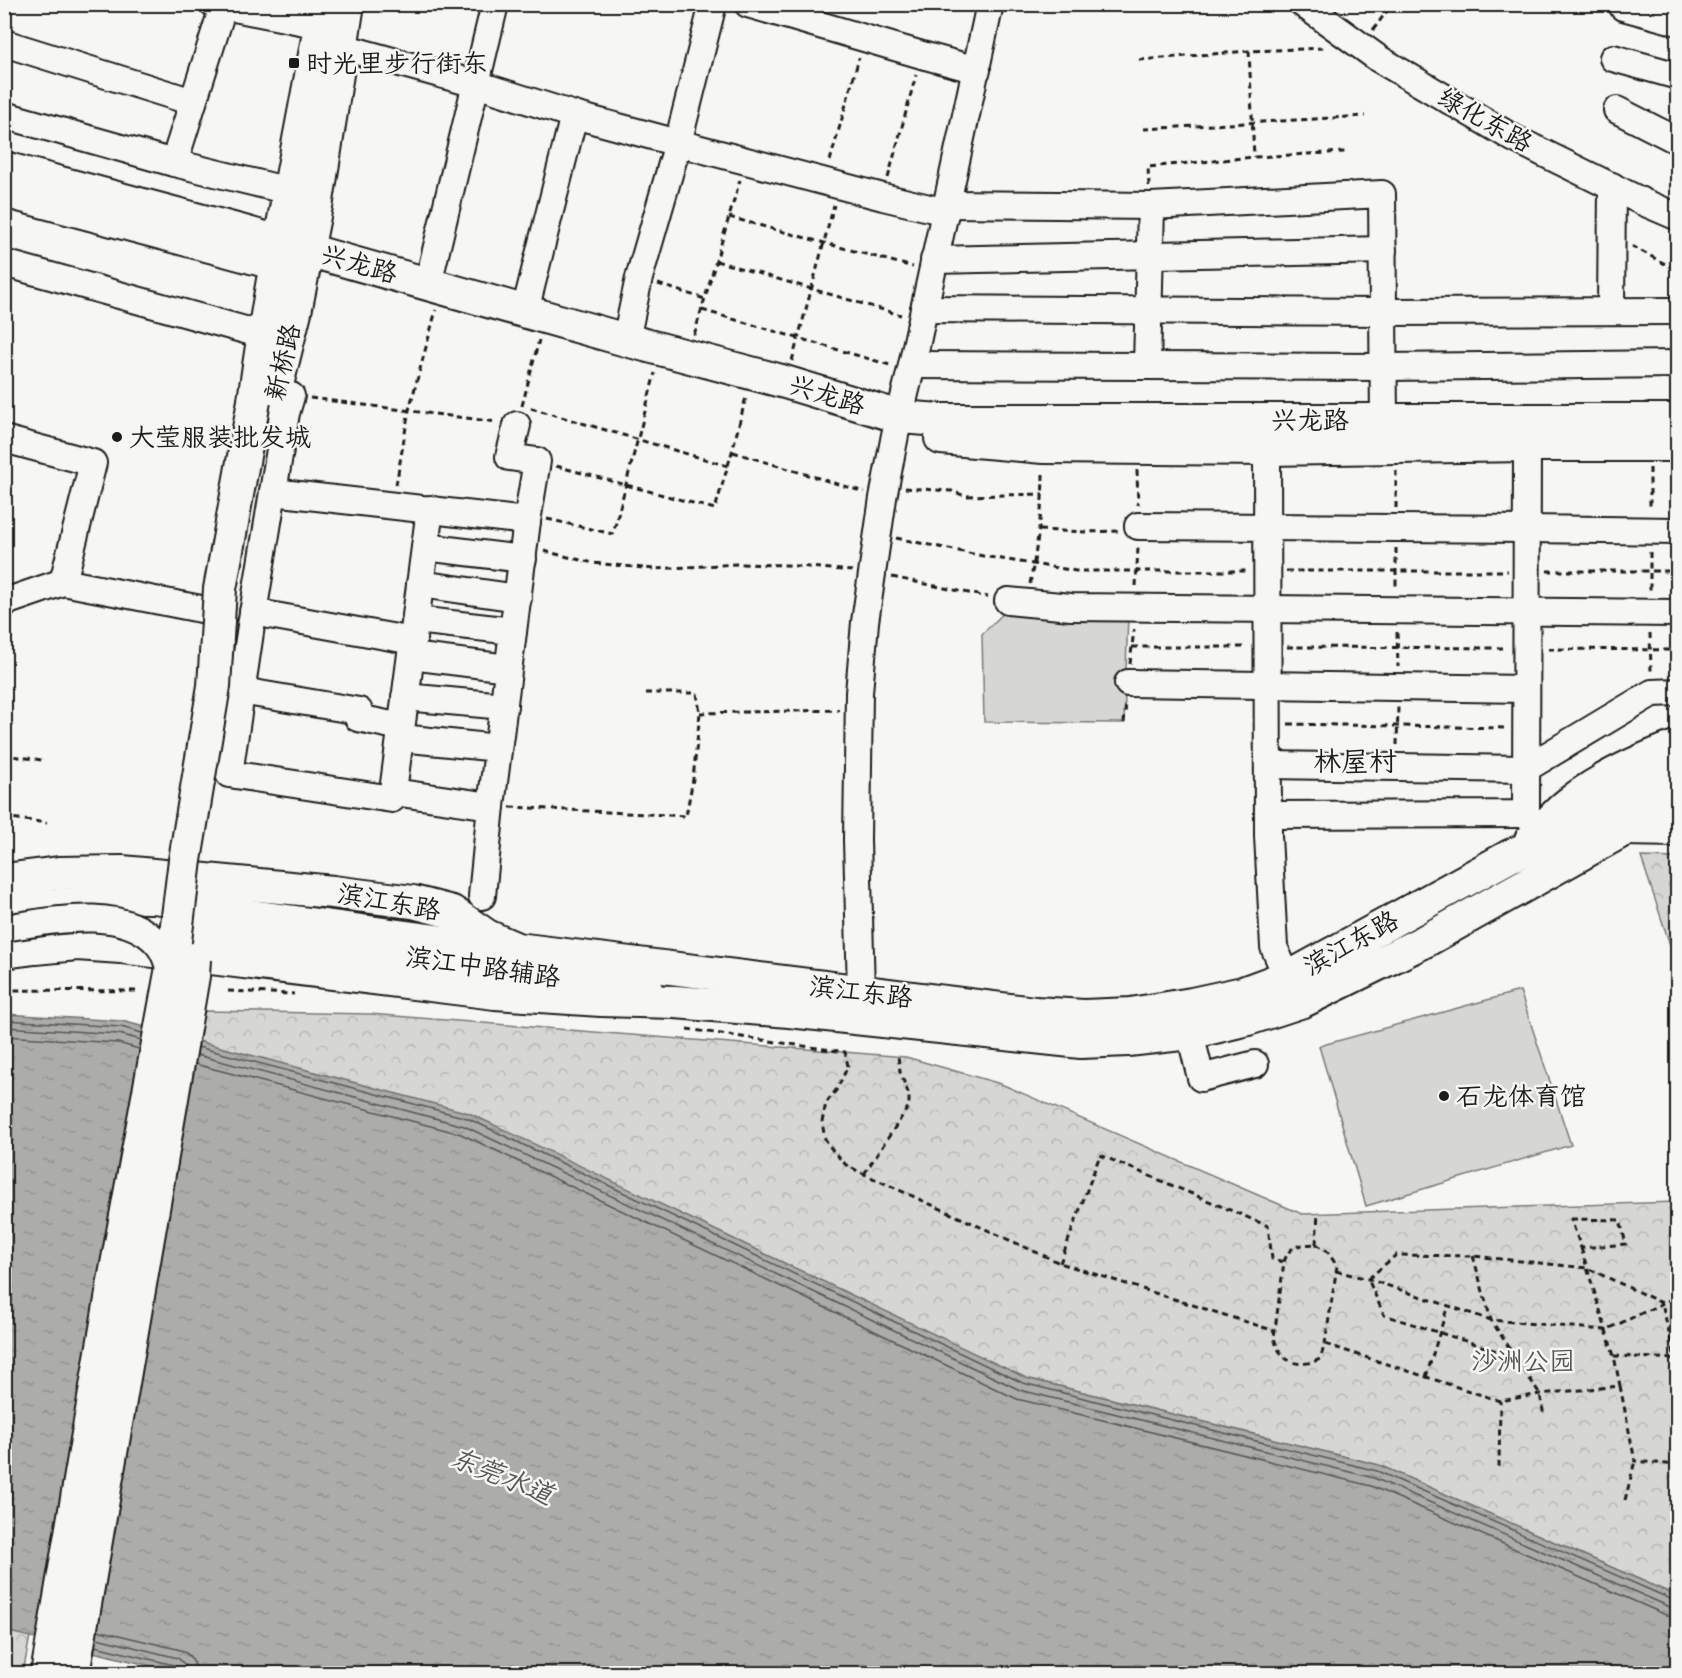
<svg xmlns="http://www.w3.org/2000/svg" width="1682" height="1678" font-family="Caveat,'LXGW WenKai TC',sans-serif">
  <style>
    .grass { fill: #d6d6d2; stroke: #797977; stroke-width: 1.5 }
    .park { fill: url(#park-crowns); stroke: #797977; stroke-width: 1.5 }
    .water { fill: url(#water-ripples); stroke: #727271; stroke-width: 1.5 }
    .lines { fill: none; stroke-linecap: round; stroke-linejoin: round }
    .shore { stroke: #565654; stroke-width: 1.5 }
    .minor-casing { stroke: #1c1c1c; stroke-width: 30 }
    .major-casing { stroke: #1c1c1c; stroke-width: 36 }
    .path { stroke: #1c1c1c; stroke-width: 3; stroke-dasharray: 6 4.5; stroke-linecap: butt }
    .minor { stroke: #f6f6f2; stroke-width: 26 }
    .major { stroke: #f6f6f2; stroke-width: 32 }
    .minor-bridge-casing { stroke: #1c1c1c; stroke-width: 30; stroke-linecap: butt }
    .major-bridge-casing { stroke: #1c1c1c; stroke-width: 36; stroke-linecap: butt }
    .minor-bridge { stroke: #f6f6f2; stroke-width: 26 }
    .major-bridge { stroke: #f6f6f2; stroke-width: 32 }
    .poi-dot { fill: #1c1c1c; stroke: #f6f6f2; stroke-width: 2 }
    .labels { text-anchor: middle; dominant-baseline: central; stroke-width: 5; stroke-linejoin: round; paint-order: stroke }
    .poi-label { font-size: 26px; fill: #1c1c1c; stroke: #f6f6f2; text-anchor: start }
    .street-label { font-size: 26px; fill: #1c1c1c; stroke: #f6f6f2 }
    .park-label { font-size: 26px; fill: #545453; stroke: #f6f6f2 }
    .water-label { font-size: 27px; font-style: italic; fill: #565654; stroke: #f6f6f2 }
    .quarter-label { font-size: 28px; fill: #1c1c1c; stroke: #f6f6f2 }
  </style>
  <defs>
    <pattern id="park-crowns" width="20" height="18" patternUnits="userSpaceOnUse" patternTransform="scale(1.5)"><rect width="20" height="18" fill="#d6d6d2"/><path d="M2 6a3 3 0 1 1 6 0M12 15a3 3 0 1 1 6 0" fill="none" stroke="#b7b7b4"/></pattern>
    <pattern id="water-ripples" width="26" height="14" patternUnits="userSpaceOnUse" patternTransform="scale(1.5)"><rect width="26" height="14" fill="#acaca9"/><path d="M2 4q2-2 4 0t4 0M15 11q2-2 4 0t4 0" fill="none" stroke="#939391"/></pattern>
  </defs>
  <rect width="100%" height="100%" fill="#f6f6f2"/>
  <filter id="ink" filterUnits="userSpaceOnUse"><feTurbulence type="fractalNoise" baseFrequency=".0167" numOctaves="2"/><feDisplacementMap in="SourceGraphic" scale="12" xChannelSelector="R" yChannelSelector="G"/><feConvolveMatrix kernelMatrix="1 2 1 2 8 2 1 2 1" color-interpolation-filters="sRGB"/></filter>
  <g filter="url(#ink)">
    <!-- grass -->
    <g class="grass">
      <polygon points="1007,610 1128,615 1124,723 984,722 982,634"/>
      <polygon points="1520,991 1571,1145 1366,1206 1319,1046"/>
    </g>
    <!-- park -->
    <g class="park">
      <polygon points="1641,857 1677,858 1677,966"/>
      <polygon points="205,1011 370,1014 906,1057 1001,1084 1302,1214 1677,1202 1677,1596 1379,1465 1026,1378 649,1199 195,1040"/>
      <polygon points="4,1631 30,1636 23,1673 5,1673"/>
    </g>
    <!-- water -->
    <polygon class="water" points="4,1014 122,1021 469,1113 1026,1378 1379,1465 1677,1596 1677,1673 185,1674 5,1631"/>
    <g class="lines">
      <!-- shore -->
      <g class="shore">
        <polyline points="4,1020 121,1027 142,1033"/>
        <polyline points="4,1027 119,1034 141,1040"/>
        <polyline points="4,1036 118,1043 139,1049"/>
        <polyline points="198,1047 467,1118 1023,1383 1377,1471 1673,1600 1678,1601"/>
        <polyline points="197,1055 464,1126 1020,1390 1374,1478 1670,1607 1678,1608"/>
        <polyline points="195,1064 461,1134 1017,1399 1371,1486 1666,1615 1678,1617"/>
        <path d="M98 1630 181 1650C191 1655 196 1662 196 1674"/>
        <polyline points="97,1638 178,1658 185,1665 187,1674"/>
        <polyline points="95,1646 174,1665 179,1668 180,1674"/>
      </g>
      <defs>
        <g id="minor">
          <polyline points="214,4 320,25"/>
          <polyline points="748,4 922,55 977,70"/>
          <polyline points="1303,4 1379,59 1513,138 1643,202 1678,217"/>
          <polyline points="1623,7 1678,22"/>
          <polyline points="4,43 193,102"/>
          <polyline points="342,47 476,84 574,115 678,143 883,197 946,212"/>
          <polyline points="1613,58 1678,76"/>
          <polyline points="1617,110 1678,141"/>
          <polyline points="4,115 174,163 281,189"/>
          <polyline points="174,163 223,7"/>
          <polyline points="948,204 1151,206 1382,194 1384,421"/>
          <polyline points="934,260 1383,250"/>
          <polyline points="4,263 263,335"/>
          <polyline points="428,284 495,4"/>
          <polyline points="924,309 1383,312 1678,311"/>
          <polyline points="525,311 574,115"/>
          <polyline points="1611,311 1612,186"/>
          <polyline points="626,340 639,278 678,143 713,4"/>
          <polyline points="912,365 1384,367 1678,364"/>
          <polyline points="1147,366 1151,206"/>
          <polyline points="291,396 286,413 252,619 229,774 392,799 430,509"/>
          <polyline points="4,439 93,463 63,582"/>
          <polyline points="1267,449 1268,836 1274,947 1287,977"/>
          <polyline points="273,492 527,521"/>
          <polyline points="1138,526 1527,529 1678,531"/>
          <polyline points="425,547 523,559"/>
          <polyline points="420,584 518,598"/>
          <polyline points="1008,601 1071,607 1678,613"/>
          <polyline points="4,605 5,602 63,582 201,609"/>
          <polyline points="253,612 413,641"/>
          <polyline points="416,620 513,631"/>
          <polyline points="411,656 508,668"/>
          <polyline points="1128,683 1526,689"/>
          <polyline points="241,691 359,711 358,718 401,727"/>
          <polyline points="405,697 504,706"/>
          <polyline points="401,738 498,748"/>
          <polyline points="1268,765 1525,769 1652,693 1678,692"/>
          <polyline points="393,792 491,806 482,896"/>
          <polyline points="491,806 527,521 537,461 509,457 517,425"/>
          <polyline points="1268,815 1526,814 1527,445"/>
          <polyline points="1623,832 1678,833"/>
          <path d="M4 908C54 900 104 899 154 900L502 947"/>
          <polyline points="177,927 649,989"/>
          <polyline points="861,992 857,840 859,693 865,622 883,498 895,435 912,365 990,4"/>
          <polyline points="1190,1033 1201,1078 1255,1064"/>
        </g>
        <g id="major">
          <polyline points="4,168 240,231 626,340 785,382 900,417 940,420 1678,420"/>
          <polyline points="4,191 296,269"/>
          <path d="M254 401C272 268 301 137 324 4"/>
          <polyline points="272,405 295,312 317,201 348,4"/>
          <polyline points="941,438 1043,447 1267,449 1527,445 1678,445"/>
          <path d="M1531 840C1544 829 1554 815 1568 804 1599 779 1640 760 1678 746"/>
          <polyline points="4,880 59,873 122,872 333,892 413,902 452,912 487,936 517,949 1035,1013 1084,1016 1131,1014 1192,1004 1243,993 1297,973 1510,856 1602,816 1645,791 1678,774"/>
          <polyline points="4,952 35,948 77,944 121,947 495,993 601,1000 675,1002 789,1011 1081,1042 1128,1040 1190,1033 1248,1019 1303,1001 1425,941 1620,832 1678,805"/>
        </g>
      </defs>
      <!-- minor casing -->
      <use href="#minor" class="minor-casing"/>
      <!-- major casing -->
      <use href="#major" class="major-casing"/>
      <!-- path -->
      <g class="path">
        <polyline points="1461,4 1467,9 1476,4"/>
        <polyline points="1373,30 1392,4"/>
        <polyline points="1249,51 1254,157"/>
        <polyline points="1139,60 1249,51 1326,48"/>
        <polyline points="1144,129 1365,116"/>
        <polyline points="830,161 859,58"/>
        <polyline points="888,178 916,75"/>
        <polyline points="1149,186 1148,167 1254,157 1345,152"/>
        <polyline points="729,217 913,267"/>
        <polyline points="1632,246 1678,271"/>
        <polyline points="716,261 901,315"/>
        <polyline points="658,284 705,299"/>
        <polyline points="702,310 890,365"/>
        <polyline points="694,335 740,180"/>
        <polyline points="792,361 834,205"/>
        <polyline points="310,398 497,422"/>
        <polyline points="522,406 539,340"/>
        <polyline points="531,408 728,466"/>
        <polyline points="733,452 864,492"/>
        <polyline points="556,466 715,509 732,452 746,397"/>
        <polyline points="1650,468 1650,510"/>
        <polyline points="1137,470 1138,505"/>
        <polyline points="396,485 409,410 436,310"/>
        <polyline points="905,488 952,491 965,496 1043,494"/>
        <polyline points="1396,508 1396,470"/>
        <polyline points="547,519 613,534 655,373"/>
        <polyline points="1039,530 1086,532 1118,531"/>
        <polyline points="896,538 983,556 1076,571 1247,571"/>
        <polyline points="1396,548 1396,589"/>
        <polyline points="544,551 593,563 654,569 737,564 787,565 853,571"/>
        <polyline points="1650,552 1650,594"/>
        <polyline points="1286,571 1508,571"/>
        <polyline points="1547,571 1678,571"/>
        <polyline points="892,577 988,597"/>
        <path d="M1030 584C1037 546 1043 509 1043 471"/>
        <polyline points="1136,586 1138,548"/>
        <polyline points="1397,632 1398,667"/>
        <polyline points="1650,633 1651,672"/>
        <polyline points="1132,647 1247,647"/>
        <polyline points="1287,647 1505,648"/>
        <polyline points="1548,649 1678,650"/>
        <polyline points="1130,664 1134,629"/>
        <polyline points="700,713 839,710"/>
        <polyline points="1124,723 1126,703"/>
        <polyline points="1288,724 1506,728"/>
        <polyline points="1397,745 1398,707"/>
        <polyline points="4,755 42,760"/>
        <polyline points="510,807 686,816 693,779 700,713 697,693 646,693"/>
        <polyline points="4,817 47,823"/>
        <polyline points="4,990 138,991"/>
        <polyline points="228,991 294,994"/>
        <polyline points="687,1029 845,1052 848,1066 837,1089 826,1103 822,1122 825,1139 833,1151 846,1165 864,1174 1060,1263 1275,1331"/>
        <polyline points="864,1174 909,1106 909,1095 900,1072 898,1056"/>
        <polygon points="1571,1219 1620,1220 1626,1244 1581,1248"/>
        <path d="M1316 1244 1327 1251 1337 1266 1325 1344 1320 1359C1297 1370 1279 1361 1274 1337L1284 1262C1290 1244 1299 1245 1316 1244Z"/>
        <polyline points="1316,1244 1318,1213"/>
        <polyline points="1473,1256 1491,1320 1540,1394 1544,1416"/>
        <polyline points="1060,1263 1100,1155 1268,1226 1272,1259 1284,1262"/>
        <polyline points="1336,1271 1368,1279 1491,1320 1606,1330 1581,1248"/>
        <polyline points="1325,1344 1500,1401 1540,1394 1620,1386 1614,1356 1606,1330 1678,1296"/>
        <polyline points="1614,1356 1678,1359"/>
        <polyline points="1516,1357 1384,1315 1368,1279 1396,1255 1473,1256 1587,1268 1662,1303 1675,1359"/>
        <polyline points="1426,1377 1448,1305"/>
        <polyline points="1620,1386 1635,1461 1678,1465"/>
        <polyline points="1499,1467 1500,1401"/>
        <polyline points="1625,1500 1635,1461"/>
        <polyline points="4,1667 24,1669"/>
      </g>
      <!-- minor -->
      <use href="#minor" class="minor"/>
      <!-- major -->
      <use href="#major" class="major"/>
      <defs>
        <path id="minor-bridge" d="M4 928C50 921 124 904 158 944 165 952 168 963 171 973"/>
        <g id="major-bridge">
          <polyline points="47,1674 116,1270 171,973 185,860 214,686 220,589 254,401"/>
          <polyline points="73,1674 193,976 194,959"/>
        </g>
      </defs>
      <!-- minor-bridge casing -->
      <use href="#minor-bridge" class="minor-bridge-casing"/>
      <!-- major-bridge casing -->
      <use href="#major-bridge" class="major-bridge-casing"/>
      <!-- minor-bridge -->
      <use href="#minor-bridge" class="minor-bridge"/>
      <!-- major-bridge -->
      <use href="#major-bridge" class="major-bridge"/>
    </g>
  </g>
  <!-- markers -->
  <g class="poi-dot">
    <rect x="288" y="57" width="12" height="12" rx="3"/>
    <circle cx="117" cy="437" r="6"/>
    <circle cx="1444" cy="1096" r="6"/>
  </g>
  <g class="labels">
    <!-- poi labels -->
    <g class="poi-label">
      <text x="306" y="63">时光里步行街东</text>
      <text x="129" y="437">大莹服装批发城</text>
      <text x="1456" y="1096">石龙体育馆</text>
    </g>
    <!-- street labels -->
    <g class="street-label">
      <text transform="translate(1485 120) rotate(29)">绿化东路</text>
      <text transform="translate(359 264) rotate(16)">兴龙路</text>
      <text transform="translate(283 362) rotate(-77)">新桥路</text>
      <text transform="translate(827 395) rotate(17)">兴龙路</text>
      <text x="1310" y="420">兴龙路</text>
      <text transform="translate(389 902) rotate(10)">滨江东路</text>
      <text transform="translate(1351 943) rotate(-29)">滨江东路</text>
      <text transform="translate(483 967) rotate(8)">滨江中路辅路</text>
      <text transform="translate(861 992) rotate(7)">滨江东路</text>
    </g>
    <!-- park labels -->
    <g class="park-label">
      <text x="1523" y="1361">沙洲公园</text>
    </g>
    <!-- water labels -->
    <g class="water-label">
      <text transform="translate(502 1476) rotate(22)">东莞水道</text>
    </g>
    <!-- quarter labels -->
    <g class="quarter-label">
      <text x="1355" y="761">林屋村</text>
    </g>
  </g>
  <!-- margin -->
  <rect width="1682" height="1678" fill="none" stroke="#f6f6f2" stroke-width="24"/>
  <rect x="12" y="12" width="1658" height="1654" fill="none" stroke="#1c1c1c" stroke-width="2" filter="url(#ink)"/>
</svg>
